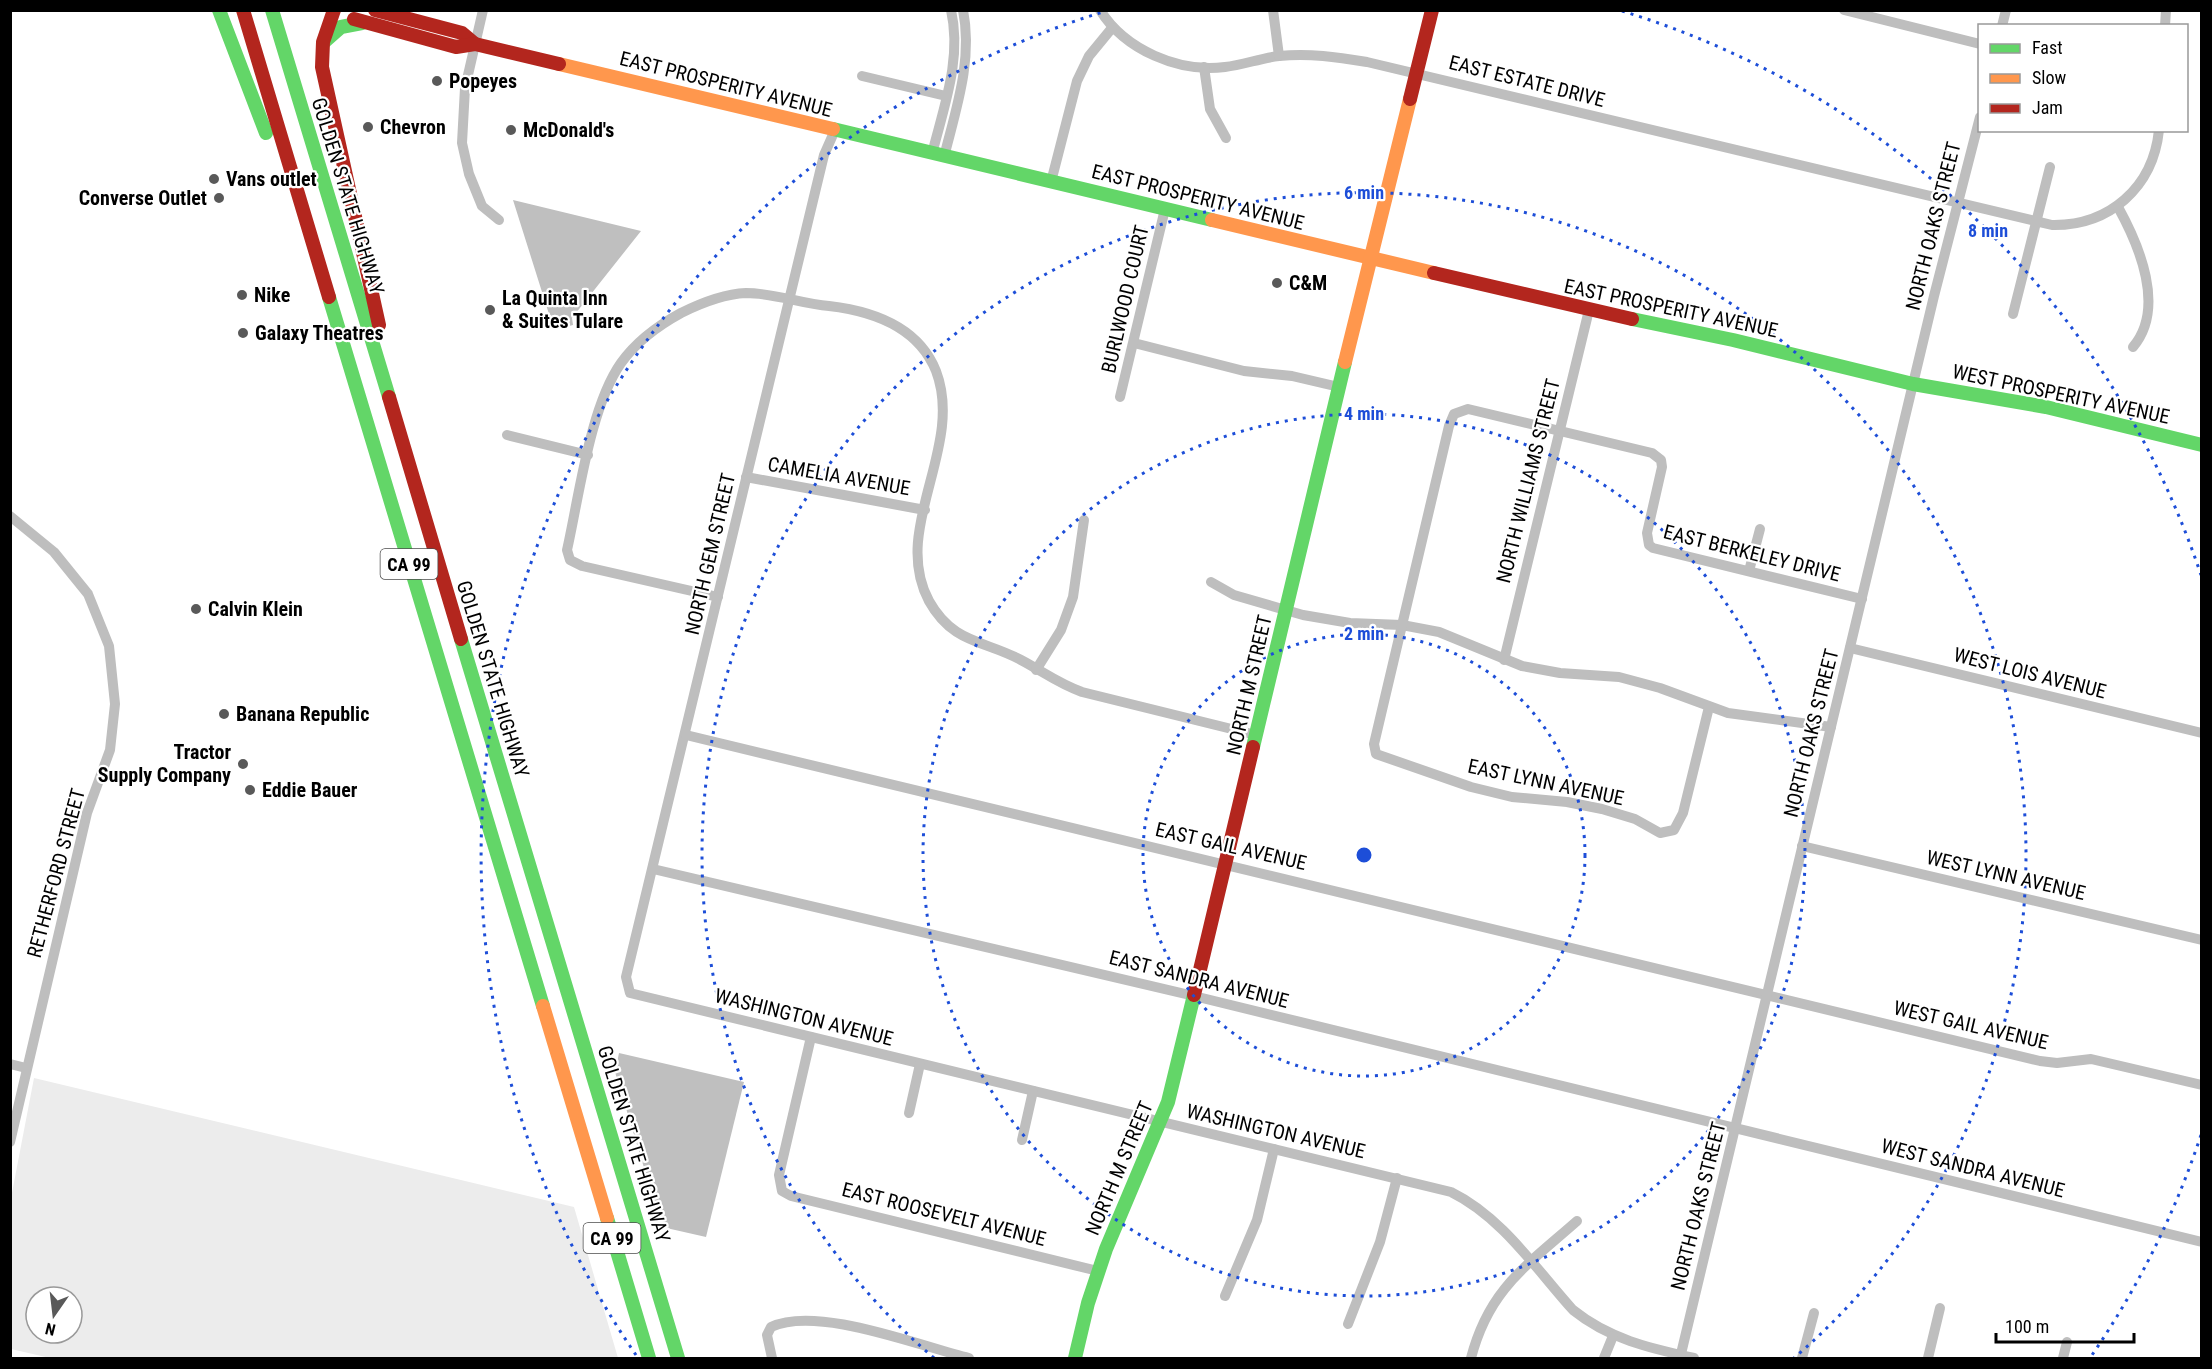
<svg xmlns="http://www.w3.org/2000/svg" width="2212" height="1369" font-family="'Roboto Condensed',sans-serif">
  <style>
    .green { fill: #ececec; fill-rule: evenodd }
    .water { fill: #bfbfbf }
    .lines { fill: none; stroke-linecap: round; stroke-linejoin: round }
    .street { stroke: #bebebe; stroke-width: 10 }
    .fast { stroke: #63d668; stroke-width: 14 }
    .slow { stroke: #ff974d; stroke-width: 14 }
    .jam { stroke: #b3261e; stroke-width: 14 }
    .ring { fill: none; stroke: #1d4ed8; stroke-width: 3; stroke-dasharray: 3 6 }
    .poi-dot { fill: #595959; stroke: #fff; stroke-width: 2 }
    .labels { text-anchor: middle; dominant-baseline: central; stroke-width: 4.5; stroke-linejoin: round; paint-order: stroke }
    .shield { fill: #fff; stroke: #4c4c4c; stroke-width: 1.5 }
    .shield-label { font-size: 18px; font-weight: bold; fill: #000 }
    .poi-label { font-size: 20px; font-weight: bold; fill: #000; stroke: #fff; text-anchor: start }
    .street-label { font-size: 20px; fill: #000; stroke: #fff }
    .centre { fill: #1d4ed8; stroke: #fff; stroke-width: 3 }
    .ring-label { font-size: 18px; text-anchor: middle; font-weight: bold; fill: #1d4ed8; stroke: #fff; stroke-width: 4.5; stroke-linejoin: round; paint-order: stroke }
  </style>
  <rect width="100%" height="100%" fill="#fff"/>
  <!-- green -->
  <path class="green" d="M34 1078 574 1207 618 1358H50L11 1349V1198ZM36 1297H72V1333H36Z"/>
  <!-- water -->
  <g class="water">
    <polygon points="513,200 641,231 572,318 573,325 554,330"/>
    <polygon points="619,1053 744,1082 706,1237 662,1227 615,1072"/>
  </g>
  <g class="lines">
    <!-- street -->
    <g class="street">
      <polyline points="483,10 465,88 462,143 469,174 482,206 499,220"/>
      <path d="M1100 10C1125 50 1179 73 1225 67 1243 65 1261 58 1279 56 1309 53 1337 57 1367 62L2052 225C2109 226 2153 188 2159 130"/>
      <polyline points="1273,10 1279,56"/>
      <polyline points="1844,10 1980,44"/>
      <polyline points="2002,26 2006,10"/>
      <polyline points="2165,26 2166,10"/>
      <polyline points="1204,67 1210,109 1226,138"/>
      <polyline points="862,76 946,96"/>
      <path d="M835 130 824 155 626 977 630 993 1451 1192C1502 1217 1536 1269 1573 1310 1609 1339 1649 1348 1694 1358"/>
      <path d="M932 154C944 106 962 59 951 10"/>
      <path d="M944 157C956 109 973 60 963 10"/>
      <polyline points="1051,182 1077,81 1089,56 1112,28"/>
      <path d="M2118 207C2139 245 2166 308 2133 347"/>
      <polyline points="2013,314 2050,167"/>
      <polyline points="1134,343 1244,371 1292,376 1339,387"/>
      <polyline points="1120,397 1165,209"/>
      <polyline points="507,435 588,455"/>
      <polyline points="746,477 925,510"/>
      <polyline points="10,516 54,552 88,594 109,646 115,704 110,750 87,813 10,1142"/>
      <polyline points="1749,571 1760,529"/>
      <polyline points="1211,582 1234,595 1303,615 1350,623 1402,625 1439,632 1522,666 1560,673 1619,677 1660,688 1728,713 1831,727"/>
      <path d="M718 597 582 566 570 560 567 550C579 497 590 407 621 363 636 342 659 325 681 313 701 303 724 294 746 293 775 293 801 304 829 306 872 311 918 326 936 371 965 447 890 529 929 601 953 644 984 640 1021 660 1042 671 1059 684 1082 692L1256 735"/>
      <polyline points="1850,648 2202,733"/>
      <polyline points="1504,660 1589,310"/>
      <polyline points="1036,670 1061,630 1073,597 1084,520"/>
      <polyline points="1709,707 1683,813 1674,830 1660,833 1635,819 1602,809 1567,802 1512,797 1471,787 1376,754 1374,744 1449,426 1454,414 1468,409 1652,453 1661,460 1662,467 1647,533 1649,545 1653,548 1862,599"/>
      <polyline points="686,735 2040,1061 2057,1063 2091,1059 2202,1085"/>
      <polyline points="1802,846 2202,940"/>
      <polyline points="653,869 1194,996 2202,1242"/>
      <polyline points="811,1037 779,1175 782,1191 791,1196 1098,1271"/>
      <polyline points="10,1064 26,1068"/>
      <polyline points="909,1113 920,1064"/>
      <polyline points="1022,1140 1033,1091"/>
      <polyline points="1225,1296 1257,1220 1274,1149"/>
      <polyline points="1348,1324 1380,1242 1397,1178"/>
      <path d="M772 1358 767 1335 771 1327C817 1305 919 1346 969 1358"/>
      <path d="M1471 1358C1489 1289 1526 1266 1577 1221"/>
      <polyline points="1604,1358 1613,1336"/>
      <polyline points="1680,1358 1934,296 1980,117"/>
      <polyline points="1802,1358 1814,1313"/>
      <polyline points="1928,1358 1940,1308"/>
      <polyline points="2063,1358 2067,1342"/>
    </g>
    <!-- fast -->
    <g class="fast">
      <polyline points="219,10 266,133"/>
      <polyline points="272,10 389,397"/>
      <polyline points="324,42 341,27 362,23"/>
      <polyline points="833,129 1212,220"/>
      <polyline points="329,297 543,1006"/>
      <polyline points="1632,319 1733,340 1913,384 2046,407 2202,445"/>
      <polyline points="461,639 678,1358"/>
      <polyline points="1253,747 1345,362"/>
      <polyline points="607,1218 649,1358"/>
      <polyline points="1075,1358 1088,1303 1106,1249 1168,1102 1194,995"/>
    </g>
    <!-- slow -->
    <g class="slow">
      <polyline points="559,64 833,129"/>
      <polyline points="1212,220 1434,273"/>
      <polyline points="1345,362 1410,99"/>
      <polyline points="543,1006 607,1218"/>
    </g>
    <!-- jam -->
    <g class="jam">
      <polyline points="243,10 329,297"/>
      <polyline points="334,10 323,42 322,67 379,325"/>
      <polyline points="375,10 462,33 475,44"/>
      <polyline points="354,19 456,47 475,44 559,64"/>
      <polyline points="1410,99 1432,10"/>
      <polyline points="1434,273 1632,319"/>
      <polyline points="389,397 461,639"/>
      <polyline points="1194,995 1253,747"/>
    </g>
  </g>
  <!-- distance rings -->
  <g class="ring">
    <circle cx="1364" cy="855" r="221"/>
    <circle cx="1364" cy="855" r="441"/>
    <path d="M934 1358A662 662 0 1 1 1794 1358"/>
    <path d="M2201 1135A883 883 0 0 1 2092 1355M636 1355A883 883 0 0 1 1106 11M1622 11A883 883 0 0 1 2201 575"/>
  </g>
  <!-- markers -->
  <g class="poi-dot">
    <circle cx="437" cy="81" r="6"/>
    <circle cx="368" cy="127" r="6"/>
    <circle cx="511" cy="130" r="6"/>
    <circle cx="214" cy="179" r="6"/>
    <circle cx="219" cy="198" r="6"/>
    <circle cx="1277" cy="283" r="6"/>
    <circle cx="242" cy="295" r="6"/>
    <circle cx="490" cy="310" r="6"/>
    <circle cx="243" cy="333" r="6"/>
    <circle cx="196" cy="609" r="6"/>
    <circle cx="224" cy="714" r="6"/>
    <circle cx="243" cy="764" r="6"/>
    <circle cx="250" cy="790" r="6"/>
  </g>
  <g class="labels">
    <!-- shield labels -->
    <g class="shield">
      <rect x="380.5" y="549" width="57" height="30" rx="4.5"/>
      <rect x="583.5" y="1223" width="57" height="30" rx="4.5"/>
    </g>
    <g class="shield-label">
      <text x="409" y="564">CA 99</text>
      <text x="612" y="1238">CA 99</text>
    </g>
    <!-- poi labels -->
    <g class="poi-label">
      <text x="449" y="81">Popeyes</text>
      <text x="380" y="127">Chevron</text>
      <text x="523" y="130">McDonald's</text>
      <text x="226" y="179">Vans outlet</text>
      <text x="207" y="198" text-anchor="end">Converse Outlet</text>
      <text x="1289" y="283">C&amp;M</text>
      <text x="254" y="295">Nike</text>
      <text x="502" y="298">La Quinta Inn<tspan x="502" dy="23">&amp; Suites Tulare</tspan></text>
      <text x="255" y="333">Galaxy Theatres</text>
      <text x="208" y="609">Calvin Klein</text>
      <text x="236" y="714">Banana Republic</text>
      <text x="231" y="752" text-anchor="end">Tractor<tspan x="231" dy="23">Supply Company</tspan></text>
      <text x="262" y="790">Eddie Bauer</text>
    </g>
    <!-- street labels -->
    <g class="street-label">
      <text transform="translate(1527 81) rotate(14)">EAST ESTATE DRIVE</text>
      <text transform="translate(726 84) rotate(14)">EAST PROSPERITY AVENUE</text>
      <text transform="translate(348 196) rotate(73)">GOLDEN STATE HIGHWAY</text>
      <text transform="translate(1198 197) rotate(14)">EAST PROSPERITY AVENUE</text>
      <text transform="translate(1933 226) rotate(-76)">NORTH OAKS STREET</text>
      <text transform="translate(1125 299) rotate(-77)">BURLWOOD COURT</text>
      <text transform="translate(1671 308) rotate(12)">EAST PROSPERITY AVENUE</text>
      <text transform="translate(2061 394) rotate(12)">WEST PROSPERITY AVENUE</text>
      <text transform="translate(839 476) rotate(10)">CAMELIA AVENUE</text>
      <text transform="translate(1528 481) rotate(-76)">NORTH WILLIAMS STREET</text>
      <text transform="translate(1752 553) rotate(14)">EAST BERKELEY DRIVE</text>
      <text transform="translate(710 554) rotate(-77)">NORTH GEM STREET</text>
      <text transform="translate(2030 673) rotate(14)">WEST LOIS AVENUE</text>
      <text transform="translate(493 679) rotate(73)">GOLDEN STATE HIGHWAY</text>
      <text transform="translate(1249 685) rotate(-77)">NORTH M STREET</text>
      <text transform="translate(1811 733) rotate(-76)">NORTH OAKS STREET</text>
      <text transform="translate(1546 782) rotate(12)">EAST LYNN AVENUE</text>
      <text transform="translate(1231 846) rotate(13)">EAST GAIL AVENUE</text>
      <text transform="translate(56 873) rotate(-75)">RETHERFORD STREET</text>
      <text transform="translate(2006 875) rotate(13)">WEST LYNN AVENUE</text>
      <text transform="translate(1199 979) rotate(14)">EAST SANDRA AVENUE</text>
      <text transform="translate(804 1017) rotate(14)">WASHINGTON AVENUE</text>
      <text transform="translate(1971 1025) rotate(13)">WEST GAIL AVENUE</text>
      <text transform="translate(1276 1131) rotate(13)">WASHINGTON AVENUE</text>
      <text transform="translate(634 1144) rotate(73)">GOLDEN STATE HIGHWAY</text>
      <text transform="translate(1119 1168) rotate(-67)">NORTH M STREET</text>
      <text transform="translate(1973 1168) rotate(14)">WEST SANDRA AVENUE</text>
      <text transform="translate(1698 1206) rotate(-76)">NORTH OAKS STREET</text>
      <text transform="translate(944 1214) rotate(14)">EAST ROOSEVELT AVENUE</text>
    </g>
  </g>
  <circle cx="1364" cy="855" r="9" class="centre"/>
  <g class="ring-label">
    <text x="1364" y="199">6 min</text>
    <text x="1988" y="237">8 min</text>
    <text x="1364" y="420">4 min</text>
    <text x="1364" y="640">2 min</text>
  </g>
  <!-- border -->
  <rect width="2212" height="1369" fill="none" stroke="#000000" stroke-width="24"/>
  <!-- legend -->
  <rect x="1978" y="24" width="210" height="108" fill="#ffffff" stroke="#999999" stroke-width="1.5"/>
  <rect x="1990" y="44" width="30" height="9" fill="#63d668" stroke="#999999" stroke-width="1.5"/>
  <text x="2032" y="54" font-size="18" fill="#000000">Fast</text>
  <rect x="1990" y="74" width="30" height="9" fill="#ff974d" stroke="#999999" stroke-width="1.5"/>
  <text x="2032" y="84" font-size="18" fill="#000000">Slow</text>
  <rect x="1990" y="104" width="30" height="9" fill="#b3261e" stroke="#999999" stroke-width="1.5"/>
  <text x="2032" y="114" font-size="18" fill="#000000">Jam</text>
  <!-- north arrow -->
  <g transform="translate(54 1315) rotate(194)"><circle r="28" fill="#ffffff" stroke="#999999" stroke-width="1.5"/>
  <path d="M0-4.5L10 22L0 15L-10 22Z" fill="#595959"/>
  <text y="-9" font-size="16" font-weight="bold" text-anchor="middle" fill="#000000">N</text>
  </g>
  <!-- scale -->
  <path d="M1996 1333v9h138v-9" fill="none" stroke="#000000" stroke-width="3"/>
  <text x="2005" y="1333" font-size="18" fill="#000000" stroke="#ffffff" stroke-width="4.5" paint-order="stroke">100 m</text>
</svg>
